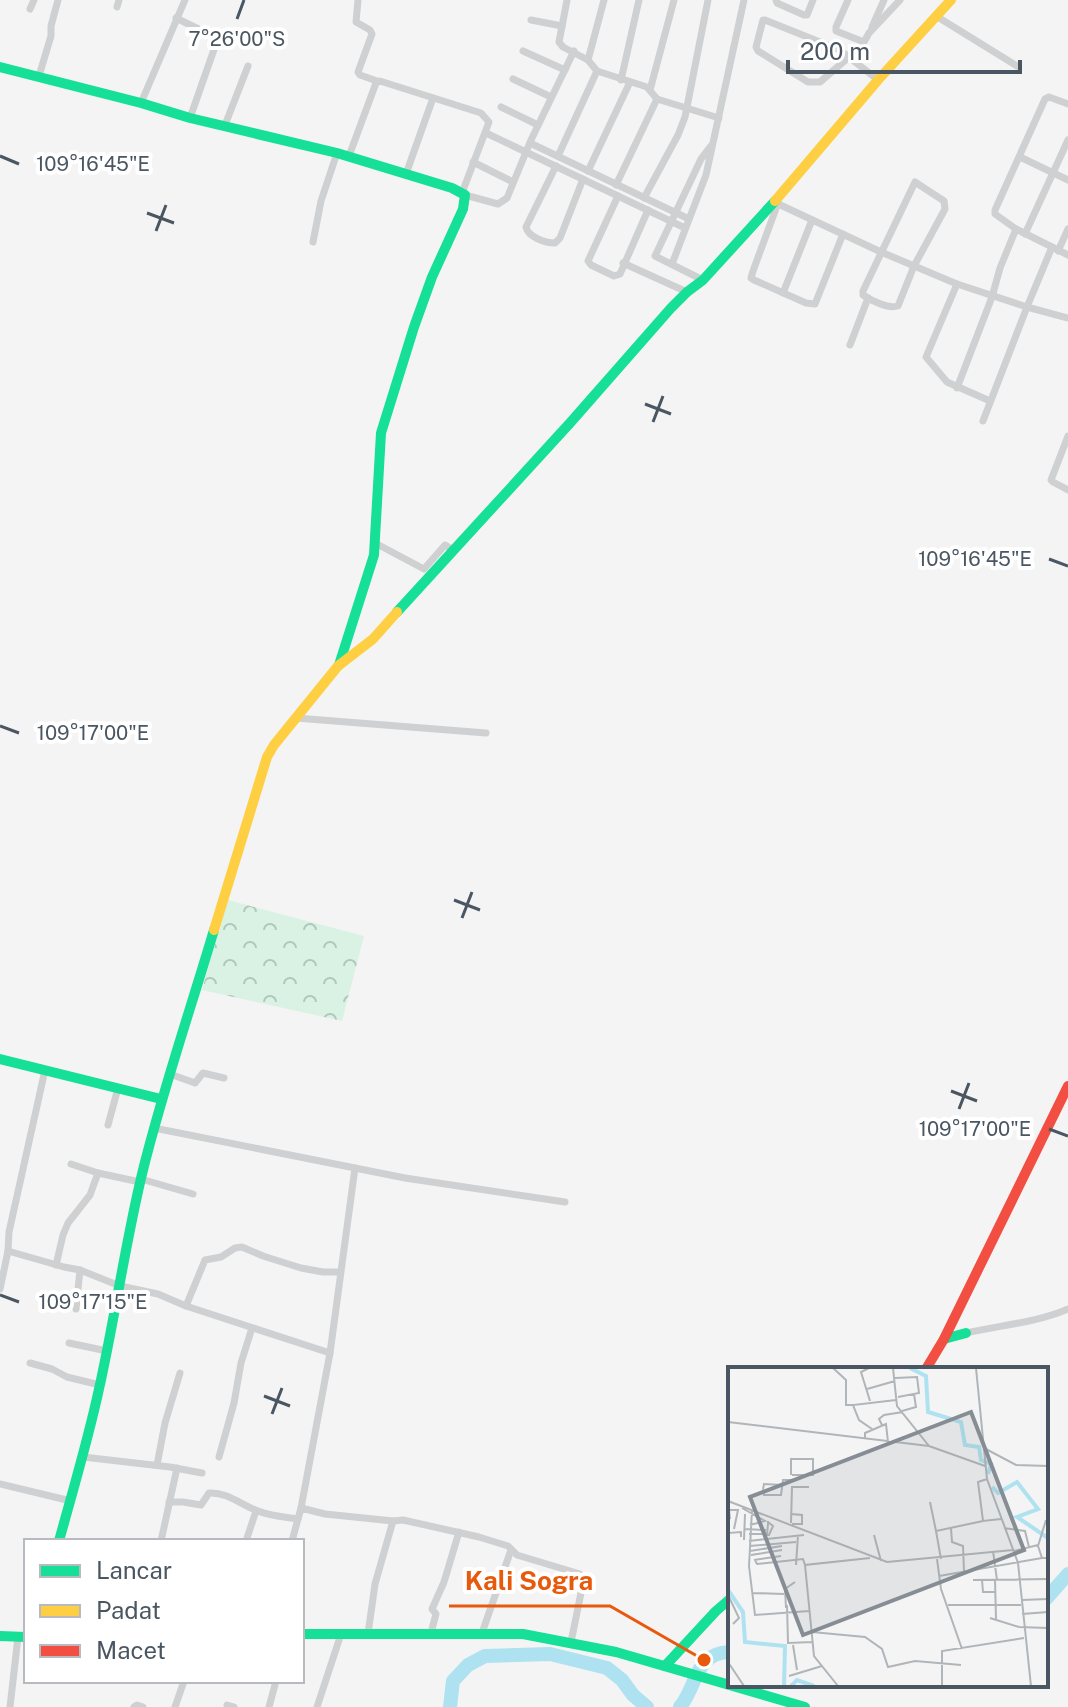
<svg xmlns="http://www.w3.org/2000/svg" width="1068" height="1707" font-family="'Public Sans',sans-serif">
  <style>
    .forest { fill: url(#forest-crowns) }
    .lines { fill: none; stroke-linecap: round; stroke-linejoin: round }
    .river { stroke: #aee2f0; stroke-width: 14 }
    .street { stroke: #ced0d2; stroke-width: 7 }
    .fast { stroke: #16e098; stroke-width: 10 }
    .slow { stroke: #ffcf43; stroke-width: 10 }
    .jam { stroke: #f24e42; stroke-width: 10 }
    .ticks { fill: none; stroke: #4a5661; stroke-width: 3 }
    .inset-river { fill: none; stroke: #aee2f0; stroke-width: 4 }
    .inset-road { fill: none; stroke: #b0b5b9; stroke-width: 2 }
    .view { fill: #868d94; fill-opacity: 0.15; stroke: #868d94; stroke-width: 4 }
    .inset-edge { fill: none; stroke: #4a5661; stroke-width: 4 }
    .ticks-label { font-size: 20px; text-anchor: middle; fill: #4a5661; stroke: #fff; stroke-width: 8; stroke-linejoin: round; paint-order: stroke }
    .leader { fill: none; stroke: #e8590c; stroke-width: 3 }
    .callout-dot { fill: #e8590c; stroke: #fff; stroke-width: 3 }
    .callout-label { font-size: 26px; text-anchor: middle; font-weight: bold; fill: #e8590c; stroke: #fff; stroke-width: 8; stroke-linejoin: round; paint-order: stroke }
  </style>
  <defs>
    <pattern id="forest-crowns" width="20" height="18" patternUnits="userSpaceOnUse" patternTransform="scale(2)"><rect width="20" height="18" fill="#d9f2e3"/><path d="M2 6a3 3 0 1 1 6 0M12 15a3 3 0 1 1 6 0" fill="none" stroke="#b2c7bb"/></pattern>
  </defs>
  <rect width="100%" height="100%" fill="#f4f4f4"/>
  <!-- forest -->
  <polygon class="forest" points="228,900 364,936 342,1021 202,990"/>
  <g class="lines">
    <!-- river -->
    <g class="river">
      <polyline points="1046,1599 1068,1574"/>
      <polyline points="450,1707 453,1681 468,1665 485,1656 550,1654 607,1668 622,1680 633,1695 647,1707"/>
      <path d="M680 1707C698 1685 694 1653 730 1652"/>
    </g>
    <!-- street -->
    <g class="street">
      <polyline points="358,0 356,22 370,30 372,34 358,72 360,75 377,81"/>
      <polyline points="567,0 559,42 563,47 588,60 597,71 647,87 657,99 719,118"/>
      <polyline points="776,0 777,3 804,15 807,15 813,0"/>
      <polyline points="848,0 836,27 836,31 864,42 869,33 900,0"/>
      <polyline points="117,7 119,0"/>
      <polyline points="30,9 34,0"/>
      <polyline points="936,16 1017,66"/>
      <polyline points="176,18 215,37 217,41 190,118"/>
      <polyline points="531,20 562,26"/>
      <polyline points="872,27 884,0"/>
      <polyline points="523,51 565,70"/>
      <polyline points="849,57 820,82 808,82 758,51 756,47 763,20 765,20 840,50 878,80"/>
      <polyline points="588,60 604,0"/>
      <polyline points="39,76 51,36 51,26 58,0"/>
      <polyline points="513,79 551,97"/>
      <polyline points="621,80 639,0"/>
      <polyline points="650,90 674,0"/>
      <polyline points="141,103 185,0"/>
      <polyline points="1068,104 1049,97 1045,99 995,210 995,214 1016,229 1068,255"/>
      <polyline points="501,107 538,125"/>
      <polyline points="225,125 248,66"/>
      <polyline points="486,133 685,228"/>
      <polyline points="530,143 689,219"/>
      <polyline points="349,156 376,83 380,81 481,113 489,122 462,193"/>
      <polyline points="558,156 597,71"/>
      <polyline points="1020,157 1068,180"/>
      <polyline points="473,162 513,182"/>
      <path d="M556 166 526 227C528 237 545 243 555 243L560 238 583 179"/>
      <polyline points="588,171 630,82"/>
      <polyline points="406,174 433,98"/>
      <path d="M915 182 944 201 945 209 914 266 898 306C888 309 872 301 863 295V291Z"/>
      <polyline points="616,185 657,99"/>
      <polyline points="465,195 498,204 507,198 531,140 574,51"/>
      <polyline points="618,196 588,261 591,265 614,276 620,274 648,210"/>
      <polyline points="644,198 678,135 685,117 708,0"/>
      <polyline points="774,202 881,252 957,284 1027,307 983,421"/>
      <polyline points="778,203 753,271 751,278 754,280 806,303 815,304 843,234"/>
      <polyline points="1025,234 1068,140"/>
      <polyline points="313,242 321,201 337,153"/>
      <polyline points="1052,247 1027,307 1068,318"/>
      <polyline points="1058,251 1068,229"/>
      <polyline points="623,263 687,292"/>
      <polyline points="672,264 706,175 744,0"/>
      <polyline points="703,280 655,256 701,159 711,146"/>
      <polyline points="957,284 926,357 947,382 990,401"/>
      <polyline points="783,293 812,220"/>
      <polyline points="850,345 868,298"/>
      <polyline points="957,388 992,297 1000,268 1016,229"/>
      <polyline points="1068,436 1051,480 1053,482 1068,490"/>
      <polyline points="375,543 424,569 445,545 453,550"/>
      <polyline points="296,718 486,733"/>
      <polyline points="170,1074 195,1083 203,1073 224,1078"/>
      <polyline points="108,1125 118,1088"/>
      <polyline points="154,1128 355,1168 330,1353 301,1508"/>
      <polyline points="71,1164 98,1173 140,1182"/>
      <polyline points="355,1168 405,1178 565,1202"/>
      <polyline points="141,1179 193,1194"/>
      <polyline points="8,1251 64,1267 80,1270 120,1286 158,1294 186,1306 205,1260 221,1257 235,1248 242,1247 263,1256 301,1268 323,1272 339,1272"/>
      <polyline points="56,1265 63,1235 68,1223 90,1195 98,1173"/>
      <polyline points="0,1289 8,1251 9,1232 45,1070"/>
      <polyline points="186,1306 330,1353"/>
      <polyline points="76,1309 80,1270"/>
      <path d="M966 1333C1000 1325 1036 1323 1068 1309"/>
      <polyline points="69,1343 107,1351"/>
      <polyline points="30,1363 52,1369 67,1377 100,1385"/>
      <polyline points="83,1457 170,1467 202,1473"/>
      <polyline points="219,1457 234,1403 241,1363 252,1328"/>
      <polyline points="157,1465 165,1423 180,1373"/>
      <polyline points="0,1484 71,1501"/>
      <path d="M169 1502H183L201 1505 209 1493C228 1492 241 1505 258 1511 270 1516 285 1517 298 1519"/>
      <polyline points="161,1541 177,1468"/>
      <polyline points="246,1541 256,1511"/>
      <polyline points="292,1541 301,1508 325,1514 393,1521 403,1520 479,1537 508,1546 517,1555 580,1574 582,1588 571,1642"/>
      <polyline points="431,1633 436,1614 432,1609 444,1582 459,1532"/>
      <polyline points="482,1633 511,1550"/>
      <polyline points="368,1634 375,1584 393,1521"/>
      <polyline points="227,1705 234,1707"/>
      <polyline points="10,1707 18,1637"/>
      <polyline points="134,1707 137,1705 143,1707"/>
      <polyline points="175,1707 184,1681"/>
      <polyline points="269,1707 276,1681"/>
      <polyline points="317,1707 341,1634"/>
    </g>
    <!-- fast -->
    <g class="fast">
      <polyline points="0,67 141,103 190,118 337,153 452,188 465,195 463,209 432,277 414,327 381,433 374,555 339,665"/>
      <polyline points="397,612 570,423 671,308 687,292 703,280 775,201"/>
      <polyline points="0,1059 161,1099"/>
      <polyline points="944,1339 966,1333"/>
      <path d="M59 1541C73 1490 88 1440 99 1389 115 1317 125 1245 142 1174 162 1092 190 1011 214 930"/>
      <polyline points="302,1634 523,1634 616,1652 805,1707"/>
      <polyline points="0,1636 26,1637"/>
      <polyline points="665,1666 716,1611 730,1599"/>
    </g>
    <!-- slow -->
    <g class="slow">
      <polyline points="775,201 878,80 951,0"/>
      <polyline points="214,930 267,757 274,745 338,666 373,639 397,612"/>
    </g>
    <!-- jam -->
    <polyline class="jam" points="926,1369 944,1339 1068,1086"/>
  </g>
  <!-- ticks -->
  <path class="ticks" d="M237 19 244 0M0 156 19 164M147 213 174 223M156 231 166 205M645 404 671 414M653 422 663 396M1049 559 1068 566M0 726 19 733M454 900 480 910M462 918 472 892M951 1091 977 1101M959 1109 969 1083M1049 1129 1068 1136M0 1295 19 1302M264 1396 290 1406M272 1414 282 1388"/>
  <!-- overview -->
  <g transform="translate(728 1367)">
    <rect width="320" height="320" fill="#f4f4f4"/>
    <path class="inset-river" d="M182 1 198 9 200 45 233 55 237 78 251 80 253 93 263 97 260 107M264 120 270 126 289 115 310 142 289 150 320 171M0 223 15 245 17 275 57 279 56 319M63 319 69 313 86 319"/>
    <path class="inset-road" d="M105 1 118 13V38H125M141 1 133 5 142 34M165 1 169 39 201 79M248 1 259 112 290 196 303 319M167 11 189 10 191 26 170 30M139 22 167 14M174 44 188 40 186 27M0 55 201 79 257 99M154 58 151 52 156 48 175 45M144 62 131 53 125 38 168 33M137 73V66L158 57 160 75M256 81 288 98 320 99M63 108V92H85V108H64M259 112 250 115 255 154 273 152M35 122 36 128H53L55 113H63M35 122 36 117 55 118M0 134 159 195 285 183M202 135 208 164M14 141 37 154 22 158M24 143 21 199 27 248 81 244M63 147 74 148V157H64M2 152 1 143H10L6 162M1 153V166L13 165V170M318 153 310 179 314 191H320M40 155 45 159 41 168H39L40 157V154M63 156 64 120H81M223 161 224 175 235 179 236 205M276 161 297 164 301 180M16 162 37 163 36 167H21M146 168 153 194M16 173 17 147M21 174 76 168M22 179 68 175M22 184 54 179M265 184 269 213M286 184 310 178M23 188 54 183M209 192 213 222 234 282M213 192 208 164 255 154M26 193 53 189M27 193 29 197 75 192 77 198M68 198 70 168M211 209 314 191M267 212 268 252M245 213 320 212M254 213 255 225H267M24 226 56 227M0 228 11 251 5 257M294 233 320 232M59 238 60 276 85 275M220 238H293M58 241 57 222 67 215M294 247 320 245M262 251 291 260 320 261M84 265 137 270 154 282 160 300 187 294 233 298M65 278 69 303M0 295 16 319M61 309 94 299M110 319 86 289 77 198 142 191M214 319V284L296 271"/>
    <path class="view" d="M243 45 296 183 75 268 22 130Z"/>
    <rect width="320" height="320" class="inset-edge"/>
  </g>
  <g class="ticks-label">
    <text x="237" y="46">7°26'00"S</text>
    <text x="93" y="171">109°16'45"E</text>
    <text x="975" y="566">109°16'45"E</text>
    <text x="93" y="740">109°17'00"E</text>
    <text x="975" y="1136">109°17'00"E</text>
    <text x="93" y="1309">109°17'15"E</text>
  </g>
  <!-- callouts -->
  <path class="leader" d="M704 1660L610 1606H449"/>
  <circle class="callout-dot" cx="704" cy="1660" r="8"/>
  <g class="callout-label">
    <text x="529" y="1590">Kali Sogra</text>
  </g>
  <!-- legend -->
  <rect x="24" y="1539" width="280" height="144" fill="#ffffff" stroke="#b7bbc0" stroke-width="2"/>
  <rect x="40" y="1565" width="40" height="12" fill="#16e098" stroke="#b7bbc0" stroke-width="2"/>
  <text x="96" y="1579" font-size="24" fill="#4a5661">Lancar</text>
  <rect x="40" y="1605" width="40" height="12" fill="#ffcf43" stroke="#b7bbc0" stroke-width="2"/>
  <text x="96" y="1619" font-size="24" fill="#4a5661">Padat</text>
  <rect x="40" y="1645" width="40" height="12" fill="#f24e42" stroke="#b7bbc0" stroke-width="2"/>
  <text x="96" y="1659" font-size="24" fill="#4a5661">Macet</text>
  <!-- scale -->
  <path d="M788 60v12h232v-12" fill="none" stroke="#4a5661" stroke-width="4"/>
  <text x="800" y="60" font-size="24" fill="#4a5661" stroke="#ffffff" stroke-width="6" paint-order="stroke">200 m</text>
</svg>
